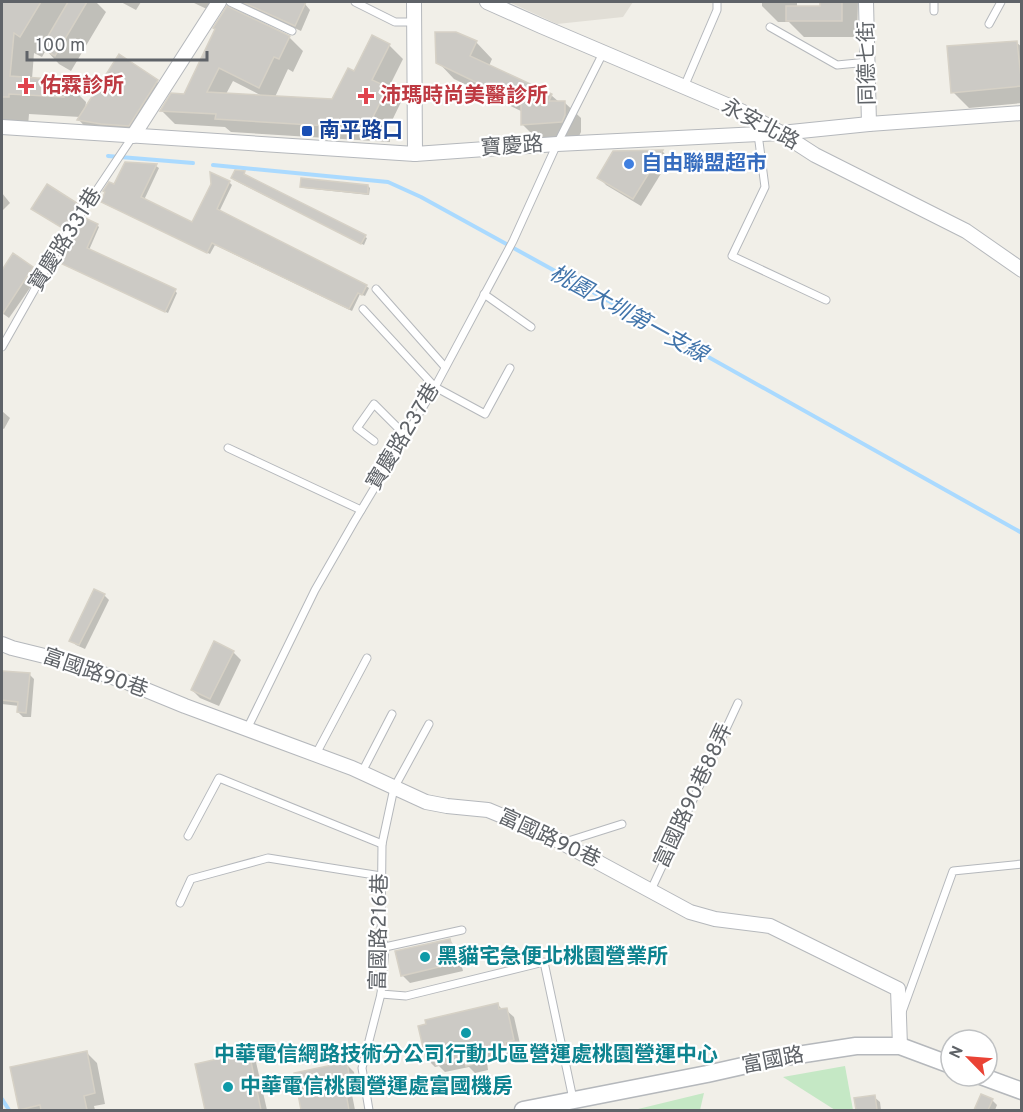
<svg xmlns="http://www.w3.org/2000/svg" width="1023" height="1112" font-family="Overpass,'Noto Sans TC',sans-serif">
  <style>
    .education { fill: #e1ded6 }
    .green { fill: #c5e8c5 }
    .shadow { fill: #0003; fill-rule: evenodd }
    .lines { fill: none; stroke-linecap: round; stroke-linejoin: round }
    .stream { stroke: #aadaff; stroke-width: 4 }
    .building { fill: #cccac5; stroke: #d6d1c6; stroke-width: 1.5 }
    .service-casing { stroke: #b5b8bc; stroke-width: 9 }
    .minor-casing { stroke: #b5b8bc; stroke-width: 16 }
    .tertiary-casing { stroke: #b5b8bc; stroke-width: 19 }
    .service { stroke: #fff; stroke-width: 7 }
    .minor { stroke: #fff; stroke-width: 14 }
    .tertiary { stroke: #fff; stroke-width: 16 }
    .health-dot { fill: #e0444e; stroke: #fff; stroke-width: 2 }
    .transit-dot { fill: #1a4fb4; stroke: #fff; stroke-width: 2 }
    .shop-dot { fill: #3f7fe0; stroke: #fff; stroke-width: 2 }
    .culture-dot { fill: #0f9aa8; stroke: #fff; stroke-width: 2 }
    .labels { text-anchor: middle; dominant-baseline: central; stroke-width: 4.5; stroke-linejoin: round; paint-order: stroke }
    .street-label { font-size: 21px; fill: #5f6368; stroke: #fff }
    .health-label { font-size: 21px; font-weight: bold; fill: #be3a42; stroke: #fff; text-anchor: start }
    .transit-label { font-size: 21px; font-weight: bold; fill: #164399; stroke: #fff; text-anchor: start }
    .shop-label { font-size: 21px; font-weight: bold; fill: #366cbe; stroke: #fff; text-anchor: start }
    .culture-label { font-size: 21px; font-weight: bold; fill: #0d838f; stroke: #fff; text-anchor: start }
    .water-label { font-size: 22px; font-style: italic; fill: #4174aa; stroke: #fff }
  </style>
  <rect width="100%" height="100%" fill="#f1efe8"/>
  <!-- education -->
  <polygon class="education" points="509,2 633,2 623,17 557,24"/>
  <!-- green -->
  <g class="green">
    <polygon points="845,1066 853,1110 835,1110 783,1077"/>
    <polygon points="704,1093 700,1110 634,1110"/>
  </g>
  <!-- shadow -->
  <g class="shadow">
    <polygon points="2,2 96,2 106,12 71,71 59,64 46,50 42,57 34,53 32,79 65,81 86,102 85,110 120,56 157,82 168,92 139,136 89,131 79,120 80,117 29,114 28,126 2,124"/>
    <polygon points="121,2 141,2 136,10"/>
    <polygon points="192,2 218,2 211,11"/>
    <polygon points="232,2 299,2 305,4 310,10 301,31 239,2"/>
    <polygon points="762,2 797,2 797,8 822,7 822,2 858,2 857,37 804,37 789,22 778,22 762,6"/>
    <path d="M217 30 289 37 303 51 293 72 288 69 275 97 333 101 389 45 403 59 388 89 401 102 387 131 390 134V142L231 132 225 127 175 124 162 111 185 95ZM233 81 264 97 226 94Z"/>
    <polygon points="476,42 492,59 489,66 551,95 559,102 564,102 581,118 581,132 578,138 539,141 523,125 523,112 454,79 438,62"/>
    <polygon points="1017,43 1022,47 1022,103 969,108 953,92"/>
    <polygon points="662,151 670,159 641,206 606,185 599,177"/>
    <polygon points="126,163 156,166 159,168 144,200 193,224 229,182 232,185 219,212 366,286 369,288 365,296 360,294 352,311 215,245 210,254 105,204"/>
    <polygon points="236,172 244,173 246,175 245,177 367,238 364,245 234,180 232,178"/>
    <polygon points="302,186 368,186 370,188 369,195 304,188"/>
    <polygon points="2,193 10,203 2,211"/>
    <polygon points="79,206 81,208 66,230 35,210"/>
    <polygon points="97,225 99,227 89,250 175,291 177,293 168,313 62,263"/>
    <polygon points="14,255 32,269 39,275 9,318 2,313 2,273"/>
    <polygon points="2,411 10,418 4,429 2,428"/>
    <polygon points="104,595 109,600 85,649 76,645 71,640"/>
    <polygon points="233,652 241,660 219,706 200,698 192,690"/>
    <polygon points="2,673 29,674 34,679 31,717 23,717 18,712 19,706 2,704"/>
    <polygon points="449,940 457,948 463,971 410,983 402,975"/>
    <polygon points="498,1005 503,1010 506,1010 514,1017 521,1048 512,1050 514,1056 487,1062 488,1070 475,1073 469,1067 445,1072 439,1066 435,1067 427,1059"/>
    <polygon points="86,1052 97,1063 105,1104 94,1106 95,1110 22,1110 20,1109"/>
    <polygon points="248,1054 256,1062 267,1110 206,1110 197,1065"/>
    <polygon points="346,1064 354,1072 356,1083 350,1084 355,1110 303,1110 295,1074"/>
    <polygon points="982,1096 992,1100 997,1105 995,1110 976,1110"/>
    <polygon points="874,1097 880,1102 881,1110 858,1110 856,1100"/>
  </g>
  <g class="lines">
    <!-- stream -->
    <g class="stream">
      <polyline points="108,156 193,163"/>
      <polyline points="213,165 388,182 421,197 557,272 1022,533"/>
      <polyline points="2,1099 9,1110"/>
    </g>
  </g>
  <!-- building -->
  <g class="building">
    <polygon points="2,2 41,2 20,37 14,33 10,76 65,80 64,97 9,94 9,97 2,97"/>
    <polygon points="68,2 87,2 55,56 41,48"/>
    <polygon points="242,2 306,2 295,26"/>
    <polygon points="820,2 842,2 842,21 786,21 786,6 820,6"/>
    <polygon points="227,6 290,36 279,59 274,57 259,88 219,68 207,92 332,99 348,68 354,71 372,35 390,44 372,80 388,87 373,117 377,119 377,129 215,119 216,114 160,111 171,93 184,94 215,29 213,28"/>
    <polygon points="435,32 456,32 477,41 470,56 552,94 549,101 565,101 565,115 562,122 521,125 521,104 436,63"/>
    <polygon points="1017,41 1022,86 951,93 947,46"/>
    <polygon points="119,54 158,80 129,126 101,124 77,120"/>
    <polygon points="663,150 633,199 597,178 613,151"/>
    <polygon points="125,162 157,164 141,197 192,222 211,184 210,172 230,181 217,209 367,285 362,295 358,293 349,309 212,243 207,253 101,202 105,192 103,191 109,182 114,184"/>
    <polygon points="235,170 245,171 244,174 366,235 361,244 231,178"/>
    <polygon points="301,178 368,185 368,194 300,187"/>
    <polygon points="47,184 80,205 64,229 31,209"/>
    <polygon points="85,218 98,224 87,248 176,289 165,312 60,263 72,237"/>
    <polygon points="13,253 33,267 2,315 2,270"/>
    <polygon points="94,589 105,594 79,645 69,641"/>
    <polygon points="214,641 234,651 210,699 191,690"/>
    <polygon points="2,671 30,673 26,713 17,712 18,702 2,700"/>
    <polygon points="450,939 456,963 401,976 395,951"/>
    <polygon points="498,1003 499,1009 507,1008 514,1040 505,1042 507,1048 480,1054 481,1062 466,1066 464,1059 436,1065 434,1058 426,1060 418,1026 426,1024 425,1020"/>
    <polygon points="87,1051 95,1093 84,1096 87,1110 41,1110 40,1105 19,1110 10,1067"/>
    <polygon points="249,1052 261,1110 205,1110 195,1064"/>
    <polygon points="347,1062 349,1075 343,1076 349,1110 301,1110 294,1073"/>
    <polygon points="981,1094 993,1099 988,1110 974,1110"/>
    <polygon points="875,1095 877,1110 856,1110 854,1098"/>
  </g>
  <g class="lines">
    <defs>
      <g id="service">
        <polyline points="230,2 292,31"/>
        <polyline points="355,2 395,22 414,22"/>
        <polyline points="934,2 934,11"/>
        <polyline points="989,24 1001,2"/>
        <polyline points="770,27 837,65 868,62"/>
        <polyline points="684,87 717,10 717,2"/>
        <polyline points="758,134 765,187 732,256 826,300"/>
        <polyline points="376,289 445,367"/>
        <polyline points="484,294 531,327"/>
        <polyline points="363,309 435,387 485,414 510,368"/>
        <polyline points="2,347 58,248 133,136"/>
        <polyline points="374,441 357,428 374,404 405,435"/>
        <polyline points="228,448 361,510"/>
        <polyline points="247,729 315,590 354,522 435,387 513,241 557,144 603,53"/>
        <polyline points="316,754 367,658"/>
        <polyline points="362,772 392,714"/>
        <polyline points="188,836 219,778 382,844"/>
        <polyline points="562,843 622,824"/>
        <polyline points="651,890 738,703"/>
        <polyline points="180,903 191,879 268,858 381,876"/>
        <polyline points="385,947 462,930"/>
        <polyline points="381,994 406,996 544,962 573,1099"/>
        <polyline points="902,1012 953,871 1022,864"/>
        <polyline points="369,1110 362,1068 381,994 385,947 381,937 382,844 394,788 429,724"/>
      </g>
      <g id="minor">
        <polyline points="414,2 415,154"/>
        <polyline points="487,2 541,26 741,111 781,133 815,155 966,231 1022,270"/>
        <polyline points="866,2 869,124"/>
        <polyline points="2,127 415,154 557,144 781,133 869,124 1022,113"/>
        <polyline points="133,136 219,2"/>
        <polyline points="2,644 12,648 69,662 129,683 185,706 352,768 426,802 447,806 488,810 544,833 690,912 715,919 770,926 898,989 900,1046"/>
      </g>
      <g id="tertiary">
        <polyline points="981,1076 1022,1091"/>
        <polyline points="523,1110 707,1074 778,1058 856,1046 900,1046 951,1065"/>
      </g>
    </defs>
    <!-- service casing -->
    <use href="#service" class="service-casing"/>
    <!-- minor casing -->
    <use href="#minor" class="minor-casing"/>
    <!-- tertiary casing -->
    <use href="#tertiary" class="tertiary-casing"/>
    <!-- service -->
    <use href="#service" class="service"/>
    <!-- minor -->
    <use href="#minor" class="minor"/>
    <!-- tertiary -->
    <use href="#tertiary" class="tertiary"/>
  </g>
  <!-- markers -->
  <g class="health-dot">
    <path d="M23 77h6v6h6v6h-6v6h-6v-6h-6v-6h6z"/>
    <path d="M363 87h6v6h6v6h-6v6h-6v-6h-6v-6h6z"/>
  </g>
  <rect class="transit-dot" x="301" y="125" width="12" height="12" rx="3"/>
  <circle class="shop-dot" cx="629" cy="164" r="6"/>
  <g class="culture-dot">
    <circle cx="425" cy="957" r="6"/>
    <circle cx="466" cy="1033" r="6"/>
    <circle cx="228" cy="1087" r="6"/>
  </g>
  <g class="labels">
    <!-- street labels -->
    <g class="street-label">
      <text transform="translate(868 63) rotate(-91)">同德七街</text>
      <text transform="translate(760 125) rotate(28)">永安北路</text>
      <text transform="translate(512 147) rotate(-4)">寶慶路</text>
      <text transform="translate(66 240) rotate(-58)">寶慶路331巷</text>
      <text transform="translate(404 437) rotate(-59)">寶慶路237巷</text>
      <text transform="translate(95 674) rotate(19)">富國路90巷</text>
      <text transform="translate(694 796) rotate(-65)">富國路90巷88弄</text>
      <text transform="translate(549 839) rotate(25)">富國路90巷</text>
      <text transform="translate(380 932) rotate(-89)">富國路216巷</text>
      <text transform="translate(773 1061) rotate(-11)">富國路</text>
    </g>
    <!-- health labels -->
    <g class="health-label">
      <text x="40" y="86">佑霖診所</text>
      <text x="380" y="96">沛瑪時尚美醫診所</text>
    </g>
    <!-- transit labels -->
    <g class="transit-label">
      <text x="319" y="131">南平路口</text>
    </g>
    <!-- shop labels -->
    <g class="shop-label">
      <text x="641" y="164">自由聯盟超市</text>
    </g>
    <!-- culture labels -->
    <g class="culture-label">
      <text x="437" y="957">黑貓宅急便北桃園營業所</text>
      <text x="466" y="1055" text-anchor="middle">中華電信網路技術分公司行動北區營運處桃園營運中心</text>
      <text x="240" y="1087">中華電信桃園營運處富國機房</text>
    </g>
    <!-- water labels -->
    <g class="water-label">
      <text transform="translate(628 315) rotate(29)">桃園大圳第一支線</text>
    </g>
  </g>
  <!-- border -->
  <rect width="1023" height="1112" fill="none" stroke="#5f6368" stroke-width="6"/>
  <!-- north arrow -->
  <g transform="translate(969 1058) rotate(295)"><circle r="28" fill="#ffffff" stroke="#bfc1c3" stroke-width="1.5"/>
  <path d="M0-4.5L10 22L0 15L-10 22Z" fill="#ea4335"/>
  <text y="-9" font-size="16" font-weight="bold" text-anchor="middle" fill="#5f6368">N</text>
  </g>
  <!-- scale -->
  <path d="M27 51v9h180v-9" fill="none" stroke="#5f6368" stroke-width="3"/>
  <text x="36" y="51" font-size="18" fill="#5f6368" stroke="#ffffff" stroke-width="4.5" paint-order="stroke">100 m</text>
</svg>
